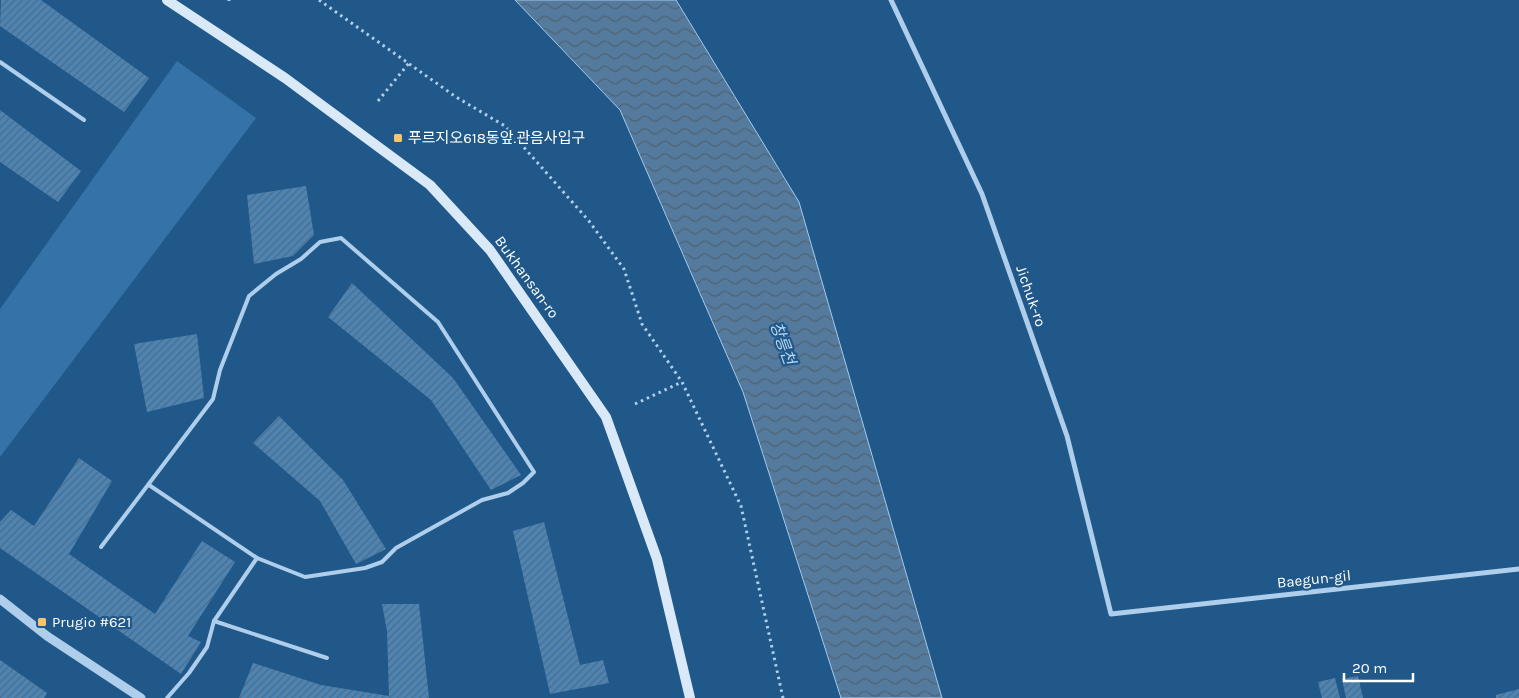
<svg xmlns="http://www.w3.org/2000/svg" width="1519" height="698" font-family="Karla,'Noto Sans KR',sans-serif">
  <style>
    .park { fill: #3572a7 }
    .water { fill: url(#water-waves); stroke: #a2caec }
    .building { fill: url(#building-hatch) }
    .lines { fill: none; stroke-linecap: round; stroke-linejoin: round }
    .path { stroke: #aeceeb; stroke-width: 3; stroke-dasharray: 2.5 4; stroke-linecap: butt }
    .service { stroke: #aeceeb; stroke-width: 4 }
    .minor { stroke: #aeceeb; stroke-width: 5 }
    .tertiary { stroke: #aeceeb; stroke-width: 9 }
    .secondary { stroke: #d9e9f8; stroke-width: 10 }
    .poi-dot { fill: #f7c570; stroke: #21588a; stroke-width: 2 }
    .labels { text-anchor: middle; dominant-baseline: central; stroke-width: 4.5; stroke-linejoin: round; paint-order: stroke }
    .poi-label { font-size: 15px; fill: #fff; stroke: #21588a; text-anchor: start }
    .street-label { font-size: 15px; fill: #fff; stroke: #21588a }
    .water-label { font-size: 16px; font-style: italic; fill: #bad8f2; stroke: #21588a }
  </style>
  <defs>
    <pattern id="water-waves" width="16" height="10" patternUnits="userSpaceOnUse" patternTransform="scale(1.25)"><rect width="16" height="10" fill="#547a9d"/><path d="M0 5q4-4 8 0t8 0" fill="none" stroke="#506374"/></pattern>
    <pattern id="building-hatch" width="6" height="6" patternUnits="userSpaceOnUse" patternTransform="scale(1.25)"><rect width="6" height="6" fill="#4e84b3"/><path d="M-1 1l2-2M0 6l6-6M5 7l2-2" fill="none" stroke="#4d6b85"/></pattern>
  </defs>
  <rect width="100%" height="100%" fill="#21588a"/>
  <!-- park -->
  <polygon class="park" points="177,61 256,118 0,457 0,309"/>
  <!-- water -->
  <polygon class="water" points="515,0 676,0 799,202 942,698 841,698 743,392 620,110"/>
  <!-- building -->
  <g class="building">
    <polygon points="1,0 41,0 149,78 124,112 0,26"/>
    <polygon points="0,110 81,171 58,202 0,162"/>
    <polygon points="306,186 314,235 293,256 254,264 247,195"/>
    <polygon points="352,283 453,378 521,475 491,490 431,400 328,317"/>
    <polygon points="197,334 204,398 147,412 134,344"/>
    <polygon points="279,416 343,480 386,549 356,564 320,501 253,443"/>
    <polygon points="79,458 112,481 69,554 155,614 202,541 235,562 188,636 201,642 181,674 0,548 0,522 11,510 34,526"/>
    <polygon points="544,522 580,665 603,660 609,683 550,694 513,531"/>
    <polygon points="382,604 419,604 429,698 239,698 253,663 321,685 389,696 387,631"/>
    <polygon points="0,660 47,693 44,698 0,698"/>
    <polygon points="1358,676 1363,698 1346,698 1342,679"/>
    <polygon points="1335,678 1340,698 1322,698 1318,682"/>
    <polygon points="1519,689 1519,698 1496,698 1496,695"/>
  </g>
  <g class="lines">
    <!-- path -->
    <g class="path">
      <polyline points="319,0 456,97 505,126 589,221 624,269 642,324 682,382 741,506 783,698"/>
      <polyline points="229,1 229,0"/>
      <polyline points="378,101 409,63"/>
      <polyline points="635,404 682,382"/>
    </g>
    <!-- service -->
    <g class="service">
      <polyline points="0,62 84,120"/>
      <polyline points="101,547 213,399 220,370 249,296 276,274 301,259 320,242 341,238 438,322 534,472 523,483 508,493 482,500 396,548 382,562 365,568 305,577 257,558 149,485"/>
      <polyline points="214,621 327,658"/>
      <polyline points="167,698 189,673 207,647 214,621 257,558"/>
    </g>
    <!-- minor -->
    <polyline class="minor" points="891,0 982,194 1067,436 1111,614 1519,569"/>
    <!-- tertiary -->
    <polyline class="tertiary" points="0,599 47,636 141,698"/>
    <!-- secondary -->
    <polyline class="secondary" points="167,0 285,78 430,185 490,250 606,417 657,559 690,698"/>
  </g>
  <!-- markers -->
  <g class="poi-dot">
    <rect x="393" y="133" width="10" height="10" rx="2.5"/>
    <rect x="37" y="617" width="10" height="10" rx="2.5"/>
  </g>
  <g class="labels">
    <!-- poi labels -->
    <g class="poi-label">
      <text x="408" y="138">푸르지오618동앞.관음사입구</text>
      <text x="52" y="622">Prugio #621</text>
    </g>
    <!-- street labels -->
    <g class="street-label">
      <text transform="translate(527 277) rotate(54)">Bukhansan-ro</text>
      <text transform="translate(1031 296) rotate(71)">Jichuk-ro</text>
      <text transform="translate(1314 579) rotate(-6)">Baegun-gil</text>
    </g>
    <!-- water labels -->
    <g class="water-label">
      <text transform="translate(783 343) rotate(70)">창릉천</text>
    </g>
  </g>
  <!-- scale -->
  <path d="M1344 673v8h69v-8" fill="none" stroke="#ffffff" stroke-width="2.5"/>
  <text x="1352" y="673" font-size="15" fill="#ffffff" stroke="#21588a" stroke-width="4" paint-order="stroke">20 m</text>
</svg>
